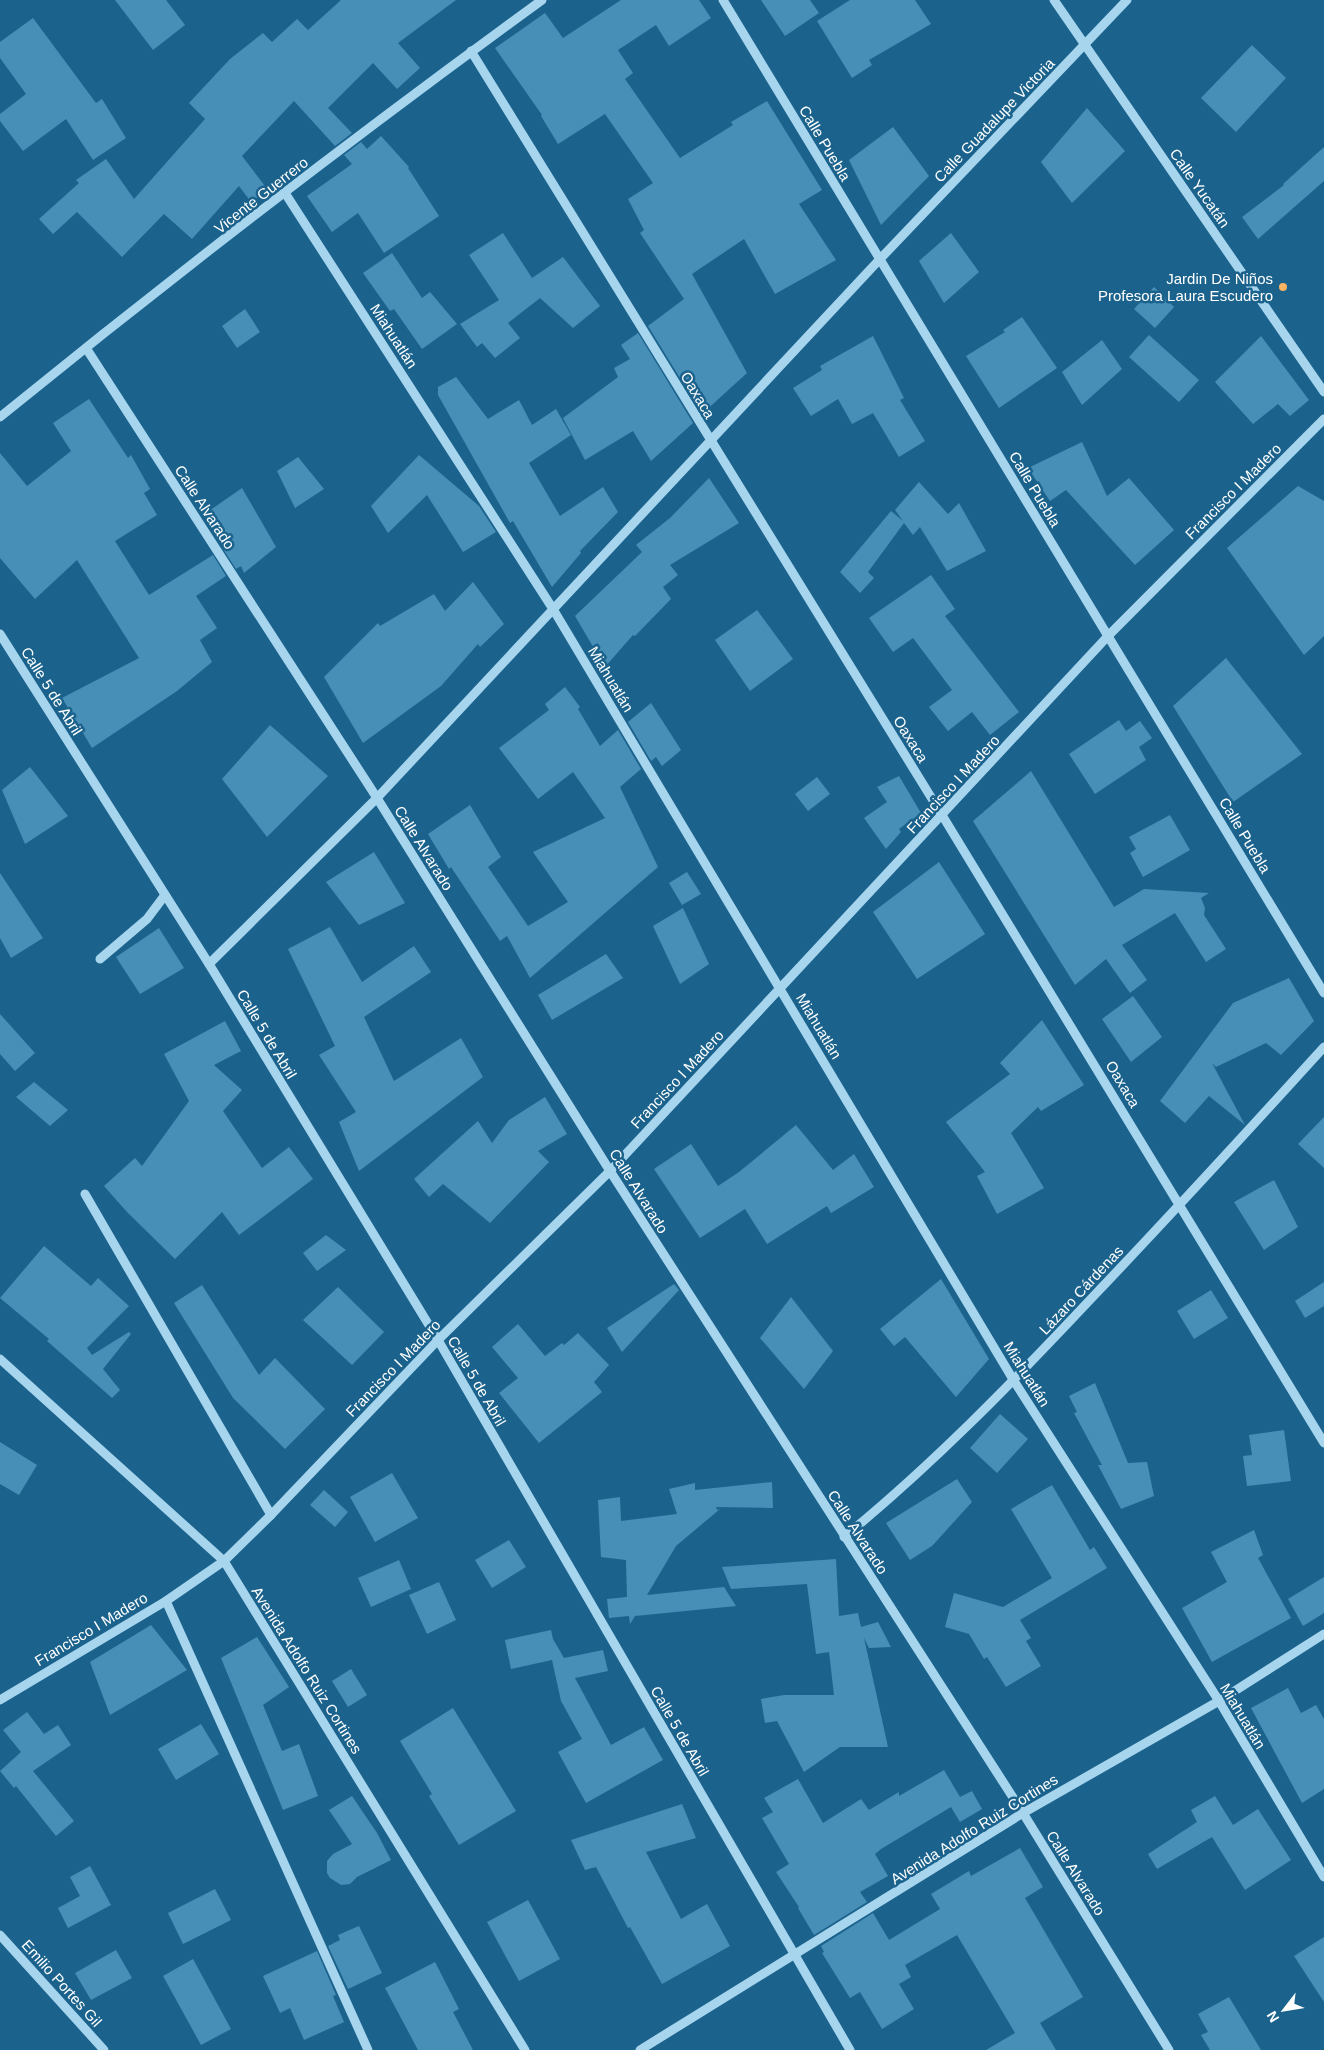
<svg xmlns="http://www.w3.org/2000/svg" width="1324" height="2050" font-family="Helvetica,sans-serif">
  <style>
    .building { fill: #488fb7 }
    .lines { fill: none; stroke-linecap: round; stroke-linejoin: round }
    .minor { stroke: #a7d5ee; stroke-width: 9 }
    .poi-dot { fill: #ffb363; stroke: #1b638d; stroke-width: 2 }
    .labels { text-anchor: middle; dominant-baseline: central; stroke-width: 5; stroke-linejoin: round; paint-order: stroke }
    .street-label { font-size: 15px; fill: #fff; stroke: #1b638d }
    .poi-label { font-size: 15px; fill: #fff; stroke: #1b638d; text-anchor: end }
  </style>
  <rect width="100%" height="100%" fill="#1b638d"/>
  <!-- building -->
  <g class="building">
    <polygon points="115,0 166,0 185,25 153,50"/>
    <polygon points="341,0 456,0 398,43 420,68 397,89 373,63 328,108 352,133 335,146 294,101 242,156 268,190 251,202 239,186 192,239 164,214 122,257 77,212 53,234 39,219 79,183 76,180 106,159 134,199 205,119 189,103 230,59 263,33 272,42 297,19 308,30"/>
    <polygon points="621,0 699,0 711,18 669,46 656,25 618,50 633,73 625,79 680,158 733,125 731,122 767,101 822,190 799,204 836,260 775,294 744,239 692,274 747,373 702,414 648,326 684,299 640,233 644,230 628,199 653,183 605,114 558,144 541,116 542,115 495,48 545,13 563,38"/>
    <polygon points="761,0 810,0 819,13 785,36"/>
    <polygon points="850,0 915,0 931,24 869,60 872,65 852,78 817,21"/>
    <polygon points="33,18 96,103 102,99 126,138 93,160 66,119 23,151 0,121 0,114 26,94 0,58 0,42"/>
    <polygon points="1252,45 1286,78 1236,132 1201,98"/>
    <polygon points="1087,108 1125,151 1072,203 1041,162"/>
    <polygon points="893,127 929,176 881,225 849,160"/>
    <polygon points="381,136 409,167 408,168 439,216 384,253 358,213 332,232 307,196 352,164 344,155 361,142 367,149"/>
    <polygon points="1324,147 1324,181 1258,239 1242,217 1284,185 1283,184"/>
    <polygon points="503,233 532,278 563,257 600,306 573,328 540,298 508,323 520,338 495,358 482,343 477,347 460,324 499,300 469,255"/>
    <polygon points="951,233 979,272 944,303 919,261"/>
    <polygon points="392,253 422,298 430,292 457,324 422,349 394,309 390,311 363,273"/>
    <polygon points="1154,287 1174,307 1155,328 1134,309"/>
    <polygon points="245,309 260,332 237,348 222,326"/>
    <polygon points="1022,317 1057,368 999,408 966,356 1005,332 1003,330"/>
    <polygon points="638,333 693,423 651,461 633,431 585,460 563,418 618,377 614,368 630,359 621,345"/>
    <polygon points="1149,335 1199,380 1179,402 1129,357"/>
    <polygon points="873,336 904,398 900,400 925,441 899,457 873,413 852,424 838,399 811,416 793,388 822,370 820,366"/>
    <polygon points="1261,336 1309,400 1290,416 1278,404 1253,424 1215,382"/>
    <polygon points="1102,340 1122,369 1082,405 1062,372"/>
    <polygon points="456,377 488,419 519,400 532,425 556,409 571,435 529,463 560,516 603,487 618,512 580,551 581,553 552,587 513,521 510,523 438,395 438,387"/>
    <polygon points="89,399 128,458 131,455 150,489 144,493 157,515 115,541 149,595 213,555 226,576 196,596 217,628 200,640 212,662 177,691 92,748 62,698 139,658 77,560 35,599 0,558 0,453 27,486 71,451 53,423"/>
    <polygon points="1082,442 1107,496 1129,478 1174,530 1135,565 1066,490 1050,501 1028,468"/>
    <polygon points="419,455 479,506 496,532 463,552 427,495 388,533 371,506"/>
    <polygon points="298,457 324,489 295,508 277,471"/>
    <polygon points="709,478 739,523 670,565 678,575 663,587 671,599 635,636 633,635 605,667 575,616 642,552 636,545 670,518"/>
    <polygon points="919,482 948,514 959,503 986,551 947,571 920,527 913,535 904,523 868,572 874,578 860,593 840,572 891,511 903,521 895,510"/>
    <polygon points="1298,486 1324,501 1324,636 1304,655 1227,548"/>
    <polygon points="242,488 276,547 244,573 241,566 236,569 223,549 229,546 209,511"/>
    <polygon points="931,575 955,609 945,616 1019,712 990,735 972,712 948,731 929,707 952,690 913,638 893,652 869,618"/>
    <polygon points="473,582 504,624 480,647 478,644 441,686 363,743 324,677 378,623 380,626 434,594 445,611"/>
    <polygon points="757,610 793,659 750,691 715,640"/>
    <polygon points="1226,658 1302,754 1233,802 1173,706"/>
    <polygon points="565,687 580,707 578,709 600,746 618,730 641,769 620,787 658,867 530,978 507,936 500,941 451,867 449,869 428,834 470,805 501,857 488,867 528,926 568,902 533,852 605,818 573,772 538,799 499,748 549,710 545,704"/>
    <polygon points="651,703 681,750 662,766 656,757 651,761 628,722"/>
    <polygon points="1119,720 1126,731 1140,721 1152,738 1139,747 1146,760 1095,794 1069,754"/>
    <polygon points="270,725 328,776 267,837 222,779"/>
    <polygon points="30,767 68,816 25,844 2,790"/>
    <polygon points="1031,771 1114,907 1144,889 1209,893 1201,898 1205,908 1204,915 1226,949 1206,962 1175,913 1122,945 1147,980 1130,993 1106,959 1075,985 973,821"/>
    <polygon points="899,776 921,813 899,829 901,832 886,849 864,818 887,802 877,787"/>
    <polygon points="817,777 830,794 808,811 795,794"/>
    <polygon points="1170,815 1190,850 1143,877 1130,853 1136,849 1129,837"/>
    <polygon points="374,852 405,903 359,925 326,882"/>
    <polygon points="939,862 985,934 917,979 873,912"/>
    <polygon points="687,872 701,894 682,905 669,883"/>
    <polygon points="0,873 43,938 11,958 0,938"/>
    <polygon points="683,908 709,964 680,984 653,926"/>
    <polygon points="330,927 362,982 414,946 431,972 364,1017 394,1081 461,1038 483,1077 359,1171 339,1122 356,1112 319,1055 335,1046 288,949"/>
    <polygon points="159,928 184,968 140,994 116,957"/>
    <polygon points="606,954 623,978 552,1020 538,995"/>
    <polygon points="1289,978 1314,1021 1281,1055 1266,1043 1216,1067 1212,1063 1245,1125 1209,1096 1185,1123 1160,1101 1233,1003"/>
    <polygon points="1133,996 1162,1037 1131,1062 1102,1019"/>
    <polygon points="0,1014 35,1053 15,1071 0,1054"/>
    <polygon points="1042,1020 1084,1085 1041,1111 1038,1107 1011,1133 1044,1188 997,1214 977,1176 985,1172 946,1122 1010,1074 1000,1063"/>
    <polygon points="225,1021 241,1051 214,1065 242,1090 223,1111 262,1168 289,1147 313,1179 239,1235 222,1212 175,1259 127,1212 104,1186 135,1158 142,1166 189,1101 164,1054"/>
    <polygon points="34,1082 68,1110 50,1126 16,1097"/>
    <polygon points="545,1097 567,1134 538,1151 549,1162 490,1223 443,1184 429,1197 414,1179 478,1121 492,1143 509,1120"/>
    <polygon points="1324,1117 1324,1168 1298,1144"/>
    <polygon points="796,1125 833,1170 854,1154 874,1187 831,1213 827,1206 767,1244 745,1209 700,1238 654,1169 691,1144 718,1186 739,1172"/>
    <polygon points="1274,1180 1298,1227 1264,1250 1234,1202"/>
    <polygon points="326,1235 346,1250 317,1271 303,1253"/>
    <polygon points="44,1246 91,1286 98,1278 129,1306 87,1348 92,1355 129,1332 131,1334 103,1369 120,1390 112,1398 47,1341 49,1339 0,1298"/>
    <polygon points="941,1279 989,1359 956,1397 905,1337 894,1346 880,1329"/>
    <polygon points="1324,1282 1324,1306 1305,1318 1295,1301"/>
    <polygon points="674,1284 679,1290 622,1352 607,1328"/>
    <polygon points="202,1285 259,1375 275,1358 325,1409 285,1449 233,1398 174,1303"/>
    <polygon points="338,1287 384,1332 352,1365 303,1320"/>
    <polygon points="1211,1290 1228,1318 1194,1339 1177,1311"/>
    <polygon points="791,1297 833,1351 804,1389 760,1338"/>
    <polygon points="518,1324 545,1356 562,1343 564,1345 578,1333 609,1365 594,1382 602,1392 539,1443 499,1393 518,1378 492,1347"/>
    <polygon points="1095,1383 1128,1463 1147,1462 1154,1496 1121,1509 1098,1465 1102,1465 1074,1413 1077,1412 1069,1396"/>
    <polygon points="1000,1414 1028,1439 997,1473 970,1448"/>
    <polygon points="1284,1430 1291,1481 1247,1486 1243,1456 1252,1455 1249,1435"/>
    <polygon points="0,1442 37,1465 19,1495 0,1484"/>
    <polygon points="392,1473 418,1518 375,1542 350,1497"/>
    <polygon points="957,1479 972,1502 932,1546 910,1560 886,1523"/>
    <polygon points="772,1482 773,1508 716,1507 717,1510 720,1509 676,1546 647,1595 724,1587 736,1606 635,1616 630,1624 629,1616 609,1618 607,1599 627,1597 626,1560 601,1557 598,1500 620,1497 621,1521 677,1514 669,1489 695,1483 695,1490"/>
    <polygon points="1052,1485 1090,1550 1094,1547 1107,1568 1020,1620 1031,1638 1026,1641 1041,1666 1006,1687 987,1657 984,1659 969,1634 945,1627 954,1593 1003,1607 1052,1578 1011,1509"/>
    <polygon points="324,1490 348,1512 335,1527 310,1505"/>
    <polygon points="1254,1530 1263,1555 1258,1558 1291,1618 1212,1662 1182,1608 1227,1582 1211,1552"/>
    <polygon points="509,1540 526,1567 492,1588 475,1560"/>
    <polygon points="836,1559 839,1616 858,1613 861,1627 878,1622 891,1647 869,1648 864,1638 888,1747 840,1747 804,1772 777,1721 765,1723 761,1699 784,1695 834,1695 829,1652 816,1654 807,1584 731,1589 722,1567"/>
    <polygon points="399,1560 411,1589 371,1607 358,1578"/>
    <polygon points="1324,1577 1324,1613 1303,1626 1288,1599"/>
    <polygon points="439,1582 456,1620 427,1634 409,1595"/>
    <polygon points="151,1625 187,1670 110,1715 90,1662"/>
    <polygon points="551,1630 553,1639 564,1658 603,1650 608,1671 575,1678 611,1745 644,1727 663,1760 586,1803 558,1752 582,1739 561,1701 552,1660 511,1669 505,1640"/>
    <polygon points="257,1637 289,1687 263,1705 282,1751 299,1744 318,1796 283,1810 221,1658"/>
    <polygon points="351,1669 367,1695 348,1707 332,1681"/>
    <polygon points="1288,1688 1301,1713 1316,1705 1324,1719 1324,1789 1302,1803 1251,1708"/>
    <polygon points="453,1708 516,1811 459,1845 429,1796 432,1794 400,1741"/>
    <polygon points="27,1712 44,1734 58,1725 71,1745 33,1771 74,1821 56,1836 16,1786 14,1788 0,1771 21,1752 3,1730"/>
    <polygon points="201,1724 219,1754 176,1780 158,1749"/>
    <polygon points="944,1770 960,1797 972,1791 982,1809 960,1822 951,1807 881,1849 875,1854 888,1876 860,1892 867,1902 814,1935 798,1908 799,1907 776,1872 789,1864 762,1818 773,1812 764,1798 798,1779 823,1823 861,1799 869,1810 899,1792 899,1796"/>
    <polygon points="352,1796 377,1833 391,1860 357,1877 350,1884 341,1885 330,1878 327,1873 327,1861 333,1854 352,1844 329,1810"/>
    <polygon points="1215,1796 1233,1825 1258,1809 1291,1860 1245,1890 1212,1837 1157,1869 1148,1854 1197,1822 1191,1810"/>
    <polygon points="682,1804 696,1838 646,1852 681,1919 707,1904 730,1946 662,1984 630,1927 628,1928 596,1867 585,1870 571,1840"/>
    <polygon points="1020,1848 1043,1887 1025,1898 1083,1997 1040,2023 1056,2050 986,2050 1015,2033 957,1935 905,1965 911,1977 899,1984 914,2009 882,2029 860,1992 850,1998 822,1953 824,1952 821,1946 873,1913 889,1940 940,1909 931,1894 969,1871 971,1876"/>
    <polygon points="90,1866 111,1905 68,1928 58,1908 80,1896 70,1877"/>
    <polygon points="215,1889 231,1920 183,1944 168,1913"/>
    <polygon points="528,1900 560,1959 519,1981 487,1922"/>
    <polygon points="359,1926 382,1973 348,1989 328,1946 340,1940 338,1935"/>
    <polygon points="1324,1937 1324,2002 1294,1956"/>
    <polygon points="116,1950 132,1978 91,2000 75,1973"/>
    <polygon points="317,1951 336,1995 333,1996 344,2022 304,2040 290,2008 280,2013 263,1976"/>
    <polygon points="193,1959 231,2029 201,2045 163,1976"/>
    <polygon points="435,1962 459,2009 453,2012 473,2050 418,2050 385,1988"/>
    <polygon points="1229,1997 1261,2050 1210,2050 1201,2035 1208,2032 1198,2014"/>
  </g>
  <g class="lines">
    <!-- minor -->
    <g class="minor">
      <polyline points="723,0 1324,993"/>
      <polyline points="1054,0 1324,392"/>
      <polyline points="471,51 942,815 1324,1443"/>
      <polyline points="285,193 553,609 1014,1381 1219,1701 1324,1877"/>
      <polyline points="86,348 377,798 610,1171 1023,1813 1169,2050"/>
      <path d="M0 417C177 273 358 134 542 0"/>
      <polyline points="0,634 209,964 438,1340 850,2050"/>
      <polyline points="100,959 147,919 165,895"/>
      <polyline points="209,964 377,798 880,259 1127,0"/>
      <polyline points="85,1194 271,1515"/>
      <polyline points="0,1359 224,1561 525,2050"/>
      <path d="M844 1537C931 1466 1010 1385 1087 1303 1167 1219 1246 1133 1324 1047"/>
      <polyline points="166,1601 368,2050"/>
      <polyline points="0,1700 166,1601 224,1561 271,1515 438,1340 610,1171 1108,636 1324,419"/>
      <polyline points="0,1935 104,2050"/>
      <polyline points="640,2050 1023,1813 1219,1701 1324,1634"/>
    </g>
  </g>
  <!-- markers -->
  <circle class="poi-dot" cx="1283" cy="287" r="5"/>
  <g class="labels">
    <!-- street labels -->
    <g class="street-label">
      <text transform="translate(994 120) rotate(-46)">Calle Guadalupe Victoria</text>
      <text transform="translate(825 143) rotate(59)">Calle Puebla</text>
      <text transform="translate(1200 188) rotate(55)">Calle Yucatán</text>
      <text transform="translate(261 195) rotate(-38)">Vicente Guerrero</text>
      <text transform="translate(394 336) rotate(57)">Miahuatlán</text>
      <text transform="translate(698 395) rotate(59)">Oaxaca</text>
      <text transform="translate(1035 489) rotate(59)">Calle Puebla</text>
      <text transform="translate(1233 491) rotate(-45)">Francisco I Madero</text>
      <text transform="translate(205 507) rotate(57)">Calle Alvarado</text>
      <text transform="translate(611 679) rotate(59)">Miahuatlán</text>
      <text transform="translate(52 691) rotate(58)">Calle 5 de Abril</text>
      <text transform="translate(911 739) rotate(58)">Oaxaca</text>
      <text transform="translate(953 784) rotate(-47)">Francisco I Madero</text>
      <text transform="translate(1245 835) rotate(59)">Calle Puebla</text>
      <text transform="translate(424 848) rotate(58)">Calle Alvarado</text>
      <text transform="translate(819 1026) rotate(59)">Miahuatlán</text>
      <text transform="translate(267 1034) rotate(59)">Calle 5 de Abril</text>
      <text transform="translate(677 1079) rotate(-47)">Francisco I Madero</text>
      <text transform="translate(1123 1084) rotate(59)">Oaxaca</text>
      <text transform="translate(639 1191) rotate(58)">Calle Alvarado</text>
      <text transform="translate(1081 1290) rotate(-47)">Lázaro Cárdenas</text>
      <text transform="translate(393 1368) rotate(-46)">Francisco I Madero</text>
      <text transform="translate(1027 1374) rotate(58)">Miahuatlán</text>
      <text transform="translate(477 1381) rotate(60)">Calle 5 de Abril</text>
      <text transform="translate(858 1532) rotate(57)">Calle Alvarado</text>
      <text transform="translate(91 1629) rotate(-31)">Francisco I Madero</text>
      <text transform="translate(307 1670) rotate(58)">Avenida Adolfo Ruiz Cortines</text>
      <text transform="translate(1243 1716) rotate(59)">Miahuatlán</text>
      <text transform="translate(680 1731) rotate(60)">Calle 5 de Abril</text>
      <text transform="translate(974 1829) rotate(-32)">Avenida Adolfo Ruiz Cortines</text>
      <text transform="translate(1076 1873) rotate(58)">Calle Alvarado</text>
      <text transform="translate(62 1983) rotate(48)">Emilio Portes Gil</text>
    </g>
    <!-- poi labels -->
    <g class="poi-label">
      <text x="1273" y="278">Jardin De Niños<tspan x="1273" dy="17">Profesora Laura Escudero</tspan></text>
    </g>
  </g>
  <!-- north arrow -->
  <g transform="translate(1284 2010) rotate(239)" stroke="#1b638d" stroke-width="4" paint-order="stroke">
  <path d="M0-4L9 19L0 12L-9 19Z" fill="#ffffff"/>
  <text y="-8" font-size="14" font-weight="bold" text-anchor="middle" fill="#ffffff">N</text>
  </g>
</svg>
